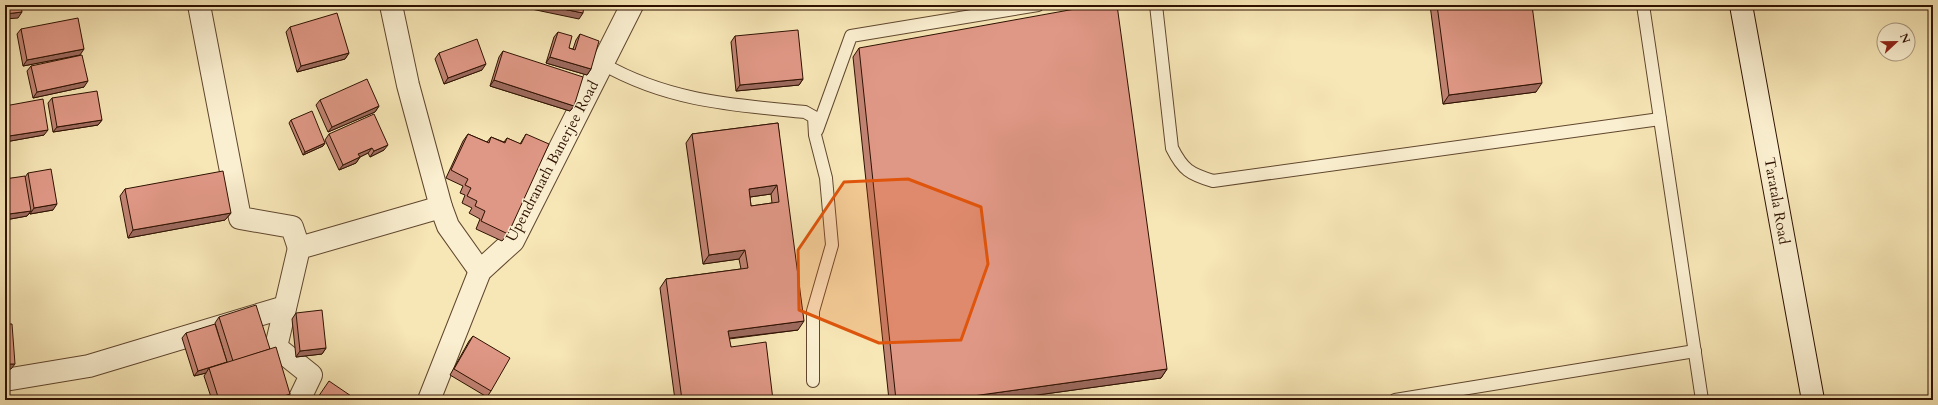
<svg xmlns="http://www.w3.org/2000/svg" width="1938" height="405" font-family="Cardo,serif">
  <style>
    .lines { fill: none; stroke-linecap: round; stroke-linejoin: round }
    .service-casing { stroke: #60462e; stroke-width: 14 }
    .minor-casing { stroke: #60462e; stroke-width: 24 }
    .tertiary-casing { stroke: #60462e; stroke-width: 24 }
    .secondary-casing { stroke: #2e1100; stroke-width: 24 }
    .service { stroke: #faefd0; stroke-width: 12 }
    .minor { stroke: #faefd0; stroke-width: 22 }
    .tertiary { stroke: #faefd0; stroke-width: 22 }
    .secondary { stroke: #faefd0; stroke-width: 22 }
    .wall { fill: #c18373; stroke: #2e1100; fill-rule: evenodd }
    .shaded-wall { fill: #9d6a5e; stroke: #2e1100 }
    .building { fill: #e09886; stroke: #2e1100; fill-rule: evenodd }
    .marked { fill: #df550b; fill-opacity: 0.2; stroke: #df550b; stroke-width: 3; stroke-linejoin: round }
    .labels { text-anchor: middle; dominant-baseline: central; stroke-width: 3; stroke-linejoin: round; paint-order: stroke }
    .street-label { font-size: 15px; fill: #2e1100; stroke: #faefd0 }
  </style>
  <rect width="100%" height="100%" fill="#f7e6b6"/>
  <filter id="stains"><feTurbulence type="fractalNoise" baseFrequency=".005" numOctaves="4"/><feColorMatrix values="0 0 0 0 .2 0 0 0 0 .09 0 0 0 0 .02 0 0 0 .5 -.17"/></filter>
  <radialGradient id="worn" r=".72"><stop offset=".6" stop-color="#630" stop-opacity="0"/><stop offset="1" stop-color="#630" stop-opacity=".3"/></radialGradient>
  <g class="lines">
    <defs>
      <g id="service">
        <path d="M1156 5 1172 148C1183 170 1190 174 1213 181L1660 119"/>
        <polyline points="1643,5 1702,400"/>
        <path d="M603 64C668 101 732 105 805 112L814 117 815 135 826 178 832 245 813 311V381"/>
        <polyline points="817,130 851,36 1038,5"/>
        <polyline points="1395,400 1695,351"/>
      </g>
      <g id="minor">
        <polyline points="199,5 240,218 292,227 299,248"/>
        <polyline points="391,5 408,85 441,207 448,226 480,271"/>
        <polyline points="5,380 89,366 285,307"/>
        <polyline points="299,400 311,375 276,347 299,248 441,207"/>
      </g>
      <polyline id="tertiary" points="429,400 480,271 513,241 632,5"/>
      <polyline id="secondary" points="1741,5 1813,400"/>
    </defs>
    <!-- service casing -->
    <use href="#service" class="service-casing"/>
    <!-- minor casing -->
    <use href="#minor" class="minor-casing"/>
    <!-- tertiary casing -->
    <use href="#tertiary" class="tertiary-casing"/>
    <!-- secondary casing -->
    <use href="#secondary" class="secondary-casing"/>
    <!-- service -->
    <use href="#service" class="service"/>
    <!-- minor -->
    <use href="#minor" class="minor"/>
    <!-- tertiary -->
    <use href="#tertiary" class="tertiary"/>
    <!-- secondary -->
    <use href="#secondary" class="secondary"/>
  </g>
  <!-- wall -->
  <g class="wall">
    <polygon points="1430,5 1532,5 1536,92 1443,104"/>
    <polygon points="290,27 349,53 345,59 297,72 286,32"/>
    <polygon points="21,29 80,55 23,66 17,34"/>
    <polygon points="558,32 569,48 573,49 576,40 580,34 591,69 587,75 546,63 554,37"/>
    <polygon points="735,36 803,79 799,85 736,91 731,42"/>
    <polygon points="859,48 1167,369 1161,378 1001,400 889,400 853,57"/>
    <polygon points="503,51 574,106 570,111 490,86 499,57"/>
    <polygon points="439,53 482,70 444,84 435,59"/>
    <polygon points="31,66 84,87 33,98 27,71"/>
    <polygon points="52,98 102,120 98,125 53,132 48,103"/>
    <polygon points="320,100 379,106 375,112 328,132 316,105"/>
    <polygon points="5,106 44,135 5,142"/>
    <polygon points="291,120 325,143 323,146 303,155 289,123"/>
    <path d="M778 123 798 330 729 339 731 347 773 400H675L660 288 666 279 741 269 739 259 703 264 686 143 692 134ZM771 194 772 203 751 206 750 197Z"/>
    <polygon points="329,134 384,150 370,157 368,153 360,157 356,163 339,170 325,140"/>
    <polygon points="468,134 487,142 491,137 504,142 507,138 520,144 526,134 508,234 502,241 476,229 480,219 469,213 472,208 462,203 465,195 460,193 463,186 446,178 463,141"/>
    <polygon points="28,173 53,210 30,214 30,213 27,216 5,220 5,179 25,177"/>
    <polygon points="125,189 231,213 225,220 128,238 120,196"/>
    <polygon points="296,313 326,348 322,354 296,357 292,319"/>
    <polygon points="219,317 270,349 290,394 286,400 212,400 204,376 206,373 194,376 182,338 186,333 226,363 227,362 215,323"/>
    <polygon points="473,336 491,391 487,397 450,375 469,341"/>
  </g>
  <!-- shaded-wall -->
  <g class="shaded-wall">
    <polygon points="518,5 543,5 583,13 579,19 517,6"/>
    <polygon points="583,5 587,5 584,9 581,9"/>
    <polygon points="22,12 18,18 5,19 5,14"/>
    <polygon points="84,49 80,55 23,66 27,60"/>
    <polygon points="349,53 345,59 297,72 301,66"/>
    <polygon points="550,57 591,69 587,75 546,63"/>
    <polygon points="486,64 482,70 444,84 448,78"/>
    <polygon points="803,79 799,85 736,91 740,85"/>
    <polygon points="494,80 574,106 570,111 490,86"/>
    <polygon points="88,81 84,87 33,98 37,92"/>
    <polygon points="1542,83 1536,92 1443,104 1449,95"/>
    <polygon points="379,106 375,112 328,132 332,127"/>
    <polygon points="102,120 98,125 53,132 57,127"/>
    <polygon points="48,130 44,135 5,142 9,136"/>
    <polygon points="325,143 323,146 303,155 305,152"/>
    <polygon points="388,145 384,150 370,157 374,151"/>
    <polygon points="372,148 368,153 354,160 358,154"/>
    <polygon points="360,157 356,163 339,170 343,165"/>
    <polygon points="777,185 771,194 743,198 749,189"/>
    <polygon points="57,204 53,210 30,214 34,208"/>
    <polygon points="31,211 27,216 5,220 9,214"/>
    <polygon points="231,213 225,220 128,238 133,230"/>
    <polygon points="745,250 739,259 703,264 709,255"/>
    <polygon points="804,321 798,330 722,339 728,331"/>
    <polygon points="326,348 322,354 296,357 300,351"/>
    <polygon points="227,362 223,368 209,368 206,373 194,376 198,371"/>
    <polygon points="5,364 15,364 11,369 5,370"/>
    <polygon points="1167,369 1161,378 1001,400 944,400"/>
    <polygon points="290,394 286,400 272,400"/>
  </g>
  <!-- building -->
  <g class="building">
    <polygon points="5,5 21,5 22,12 5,14"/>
    <polygon points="543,5 584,5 583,13"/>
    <polygon points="1097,5 1117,5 1167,369 944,400 896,400 859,48"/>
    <polygon points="1437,5 1532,5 1542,83 1449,95"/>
    <polygon points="337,13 349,53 301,66 290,27"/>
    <polygon points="78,18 84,49 27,60 21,29"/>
    <polygon points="798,30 803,79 740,85 735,36"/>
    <polygon points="558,32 572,36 569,48 575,50 580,34 599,41 591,69 550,57"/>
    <polygon points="477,39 486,64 448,78 439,53"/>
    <polygon points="503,51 583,77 574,106 494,80"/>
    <polygon points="82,55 88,81 37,92 31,66"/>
    <polygon points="367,79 379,106 332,127 320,100"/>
    <polygon points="97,91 102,120 57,127 52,98"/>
    <polygon points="43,99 48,130 9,136 5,114 5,106"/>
    <polygon points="312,111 325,143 305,152 291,120"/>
    <polygon points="374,114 388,145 374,151 372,148 358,154 360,157 343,165 329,134"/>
    <path d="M778 123 804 321 728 331 731 347 766 342 773 400H682L666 279 748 268 745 250 709 255 692 134ZM777 185 779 202 751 206 749 189Z"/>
    <polygon points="468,134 489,143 491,137 505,143 507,138 521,144 526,134 549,144 508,234 481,221 485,211 475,206 477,201 467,196 471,188 465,185 468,179 451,170"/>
    <polygon points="51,169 57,204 34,208 28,173"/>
    <polygon points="223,171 231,213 133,230 125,189"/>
    <polygon points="25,176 31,211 9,214 5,191 5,179"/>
    <polygon points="256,305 270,349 233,361 219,317"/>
    <polygon points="322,310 326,348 300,351 296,313"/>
    <polygon points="5,324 12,324 15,364 5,364"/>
    <polygon points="215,324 227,362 198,371 186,333"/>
    <polygon points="473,336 510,358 491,391 454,369"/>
    <polygon points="276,347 290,394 272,400 219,400 209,368"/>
    <polygon points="329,381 357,400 316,400"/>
    <polygon points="361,398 365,400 360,400"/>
  </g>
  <!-- marked area -->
  <path class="marked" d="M908 179 981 207 988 264 961 340 879 343 799 310 798 250 844 182Z"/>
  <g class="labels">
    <!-- street labels -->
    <g class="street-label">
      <text transform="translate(552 161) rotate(-62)">Upendranath Banerjee Road</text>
      <text transform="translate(1777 201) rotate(80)">Taratala Road</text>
    </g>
  </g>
  <!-- margin -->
  <rect width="1938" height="405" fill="none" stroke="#f7e6b6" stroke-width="20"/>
  <rect x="6" y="6" width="1926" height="393" fill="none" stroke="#2e1100" stroke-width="2"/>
  <rect x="10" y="10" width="1918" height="385" fill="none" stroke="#2e1100"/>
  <!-- north arrow -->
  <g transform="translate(1896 42) rotate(68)"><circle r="19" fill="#faefd0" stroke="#a8967d"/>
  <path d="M0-3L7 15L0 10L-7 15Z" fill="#8f2418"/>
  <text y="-6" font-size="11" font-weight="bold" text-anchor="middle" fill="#2e1100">N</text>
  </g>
  <rect width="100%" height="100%" filter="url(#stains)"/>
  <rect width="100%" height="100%" fill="url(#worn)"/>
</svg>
